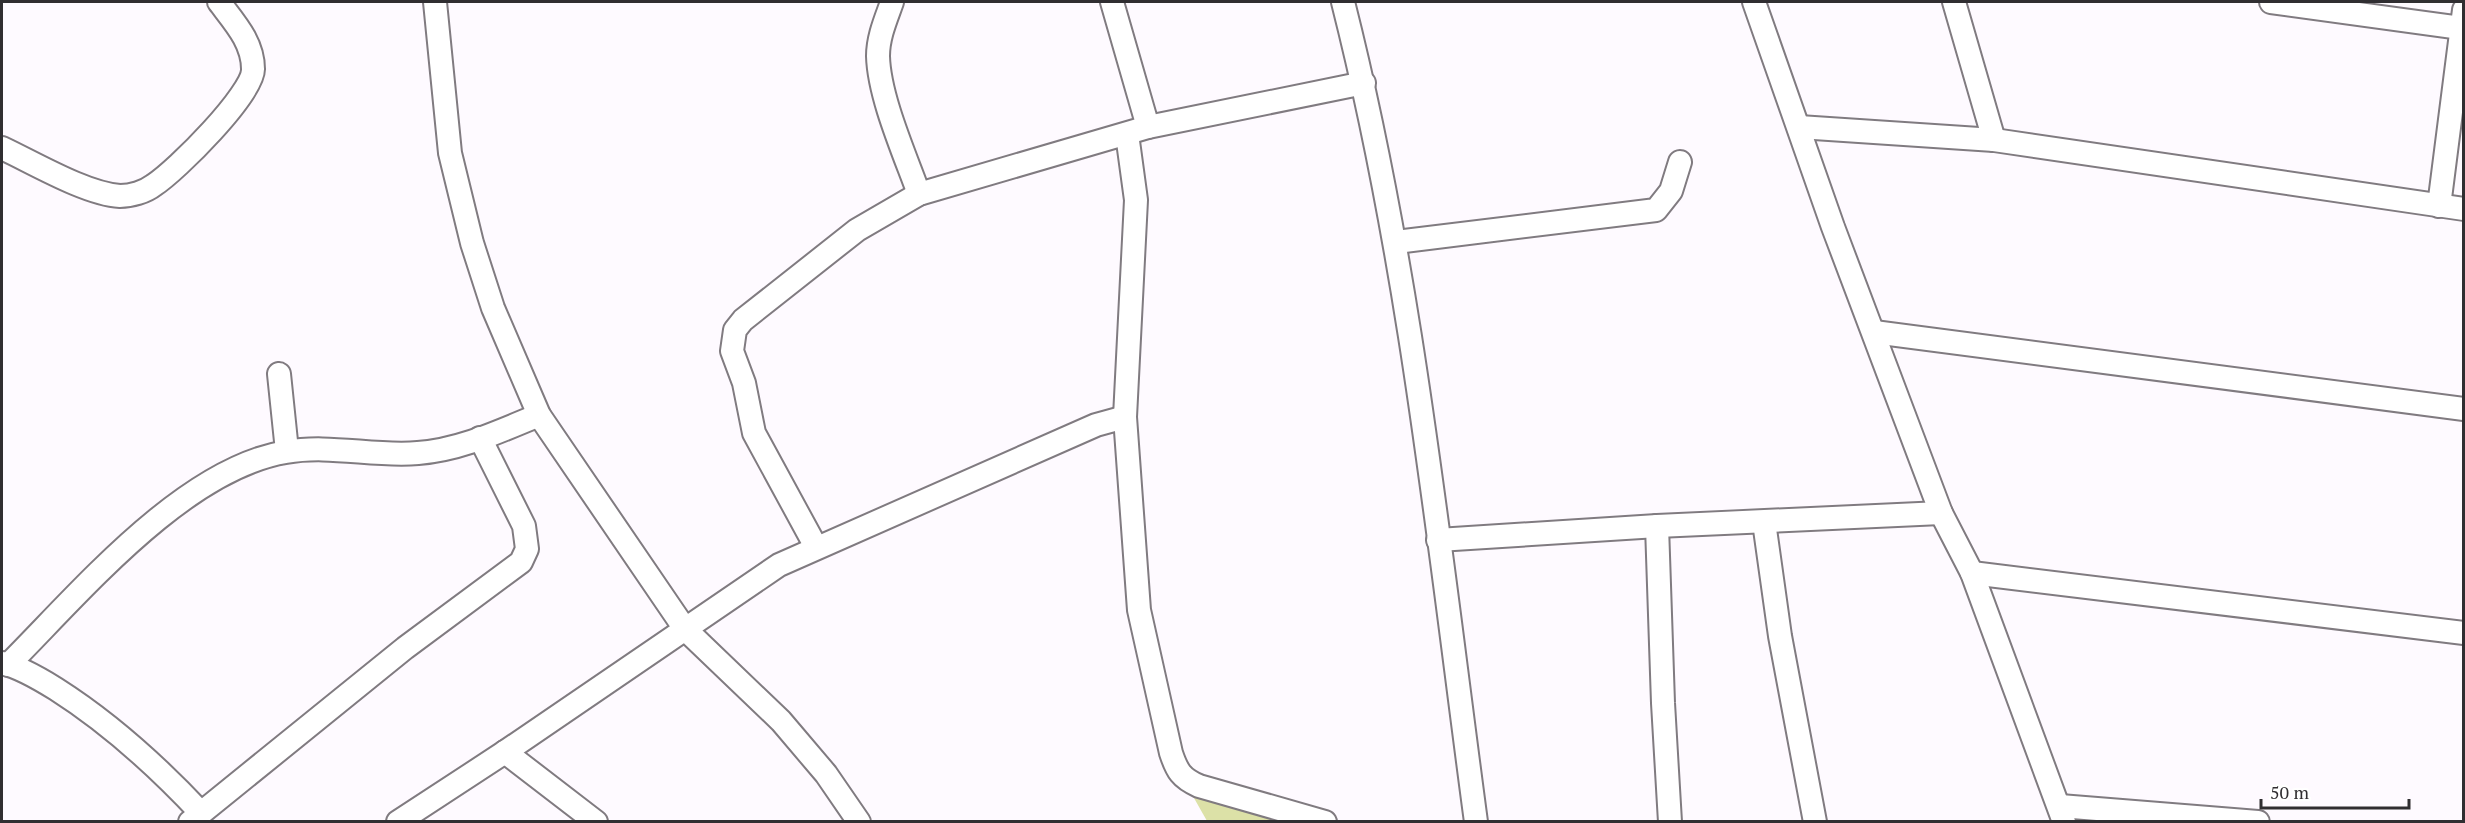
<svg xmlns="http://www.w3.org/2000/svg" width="2465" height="823" font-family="'PT Serif',serif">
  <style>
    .green { fill: #dce1a7 }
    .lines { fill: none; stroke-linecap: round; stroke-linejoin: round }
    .minor-casing { stroke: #807b80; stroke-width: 26 }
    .minor { stroke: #fff; stroke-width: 22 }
  </style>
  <rect width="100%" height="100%" fill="#fefaff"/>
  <!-- green -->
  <polygon class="green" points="1190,791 1290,821 1207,821"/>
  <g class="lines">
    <defs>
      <g id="minor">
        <polyline points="435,2 450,153 472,243 493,308 539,415 685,629 781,721 826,774 859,822"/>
        <path d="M892 2C886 19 878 37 878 56 879 97 905 155 919 194"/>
        <polyline points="1112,2 1148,127"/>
        <path d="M1343 2C1411 270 1439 547 1476 822"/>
        <polyline points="1754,2 1833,227 1941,513 1972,573 2064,822"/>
        <polyline points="1954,2 1994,140"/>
        <polyline points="2271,2 2461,28"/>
        <polyline points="1799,127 1994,140 2464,209"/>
        <path d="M1127 134 1136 200 1125 417 1139 610 1171 753C1177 771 1181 778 1199 786L1325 822"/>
        <path d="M2 148C34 163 86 194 120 196 131 196 145 192 154 185 176 171 254 93 253 69 253 42 234 22 219 2"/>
        <polyline points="2439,206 2464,10"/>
        <polyline points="1396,242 1656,210 1671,191 1680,162"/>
        <polyline points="1874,332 2464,409"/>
        <polyline points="279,374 287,451"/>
        <polyline points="1764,522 1780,636 1815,822"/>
        <polyline points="1657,526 1663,703 1670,822"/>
        <polyline points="1438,540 1657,526 1941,513"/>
        <polyline points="816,547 754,433 744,383 732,351 735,330 743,320 857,230 919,194 1148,127 1364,83"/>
        <polyline points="1972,573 2464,633"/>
        <path d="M2 663C20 667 40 679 56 689 111 724 157 766 201 813"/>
        <path d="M8 665C80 593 183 469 286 452 330 444 374 457 418 453 460 450 500 431 539 415"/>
        <polyline points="505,752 596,822"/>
        <polyline points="2060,806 2258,822"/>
        <polyline points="190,822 405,648 521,562 527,549 524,526 480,438"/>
        <polyline points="398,822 505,752 779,565 1096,425 1125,417"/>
      </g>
    </defs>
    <!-- minor casing -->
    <use href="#minor" class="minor-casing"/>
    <!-- minor -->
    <use href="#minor" class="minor"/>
  </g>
  <!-- border -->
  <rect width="2465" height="823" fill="none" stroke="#302e31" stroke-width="6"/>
  <!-- scale -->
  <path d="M2261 799v9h148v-9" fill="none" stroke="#302e31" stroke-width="3"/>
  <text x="2270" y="799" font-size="18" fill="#302e31" stroke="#ffffff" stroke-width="4.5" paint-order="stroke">50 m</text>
</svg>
